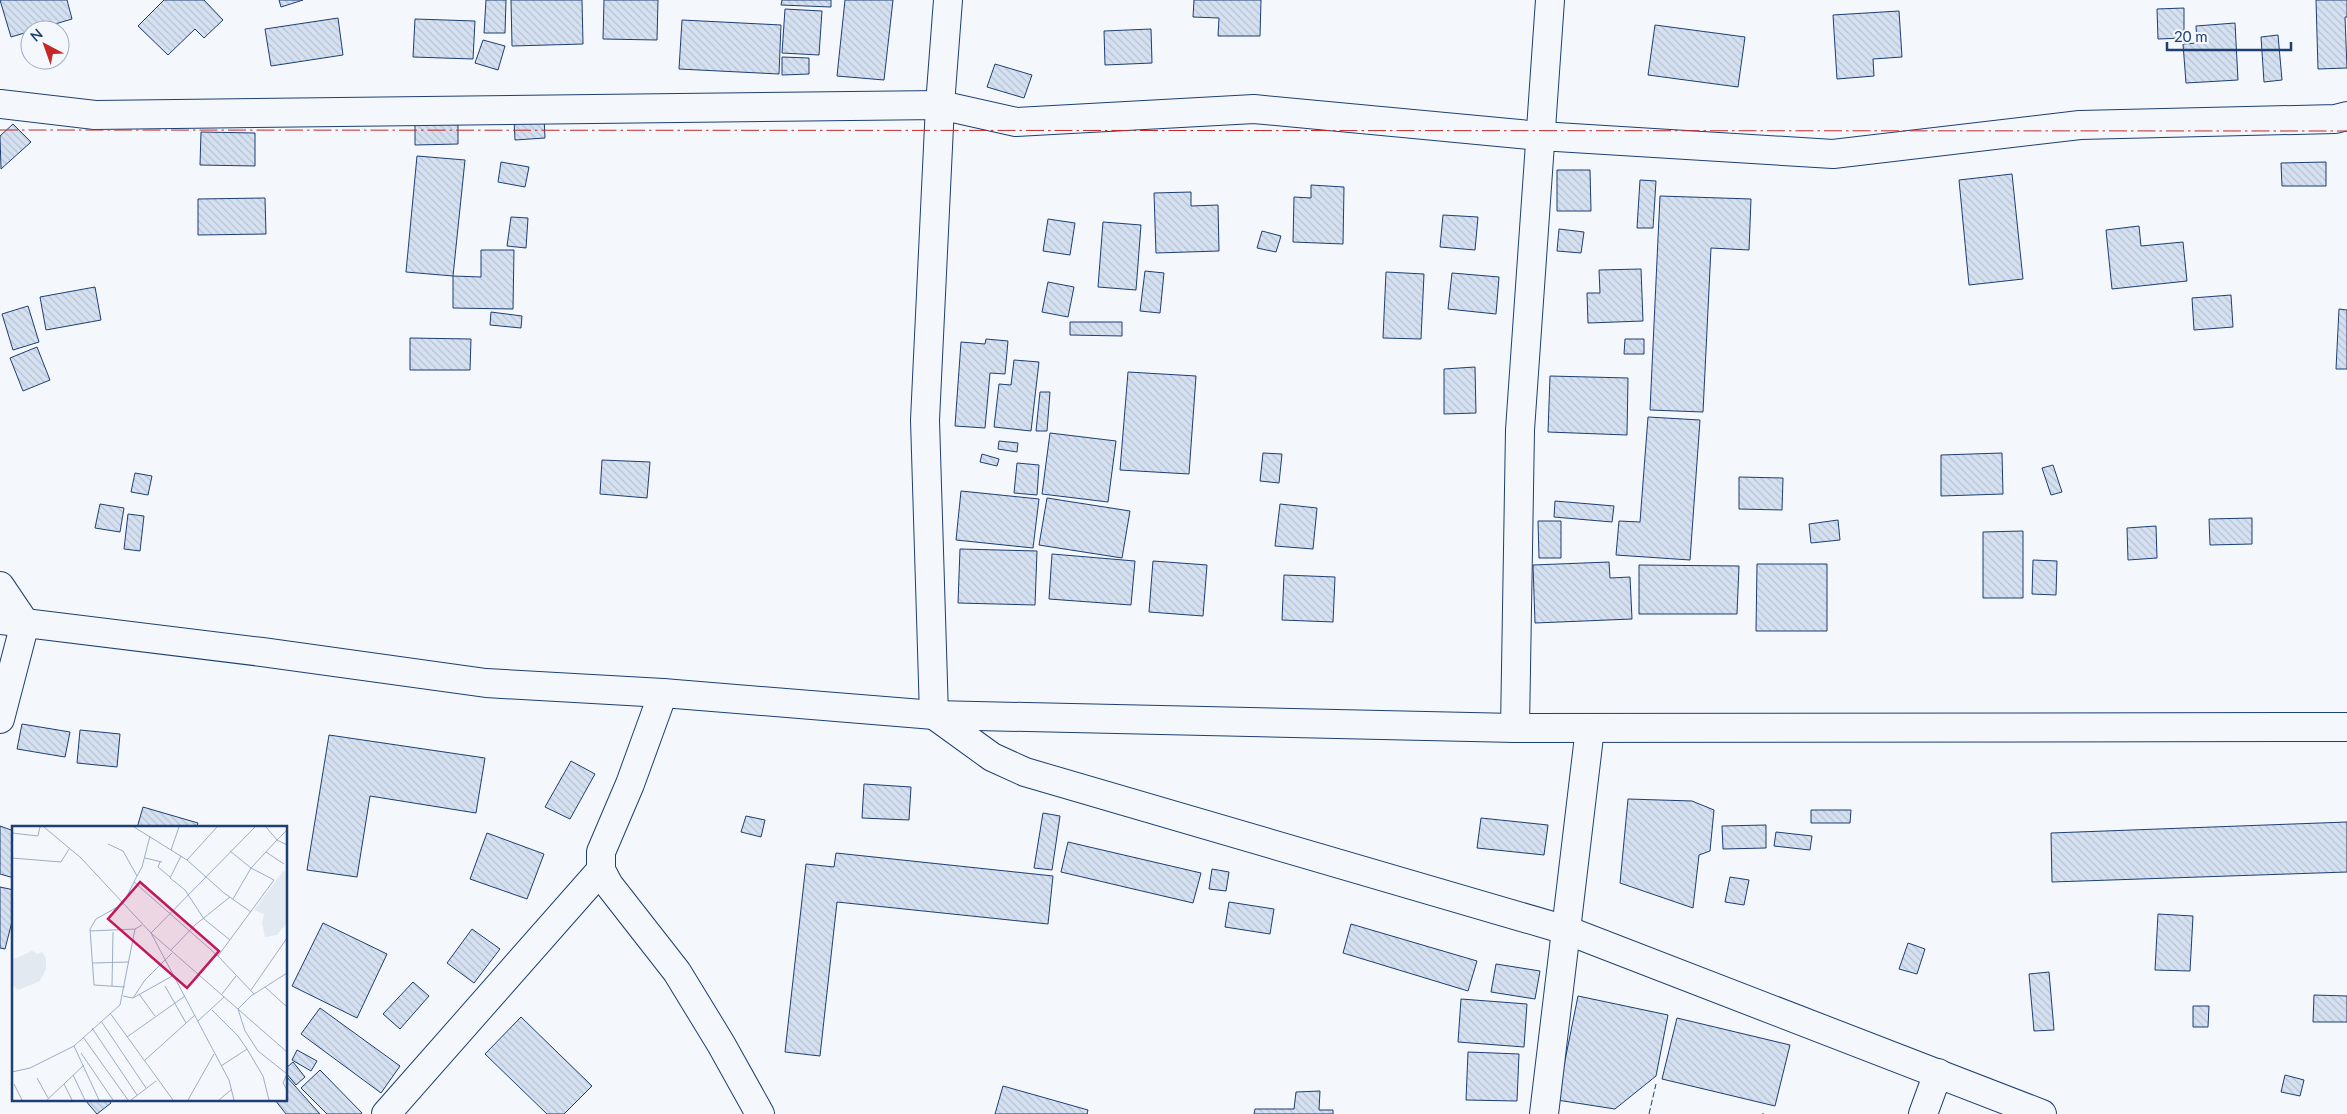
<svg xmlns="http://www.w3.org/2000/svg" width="2347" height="1114" font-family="Lato,sans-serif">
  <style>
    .building { fill: url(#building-back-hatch); stroke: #1d3f73 }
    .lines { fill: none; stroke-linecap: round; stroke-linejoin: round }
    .minor-casing { stroke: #1d3f73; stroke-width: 30 }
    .tertiary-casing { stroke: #1d3f73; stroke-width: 30 }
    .trunk-casing { stroke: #1d3f73; stroke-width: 30 }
    .minor { stroke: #f4f7fb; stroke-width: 28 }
    .tertiary { stroke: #f4f7fb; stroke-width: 28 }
    .trunk { stroke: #f4f7fb; stroke-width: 28 }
    .fence { stroke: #1d3f73; stroke-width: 1; stroke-dasharray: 6 2.5; stroke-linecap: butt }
    .power { stroke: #c62828; stroke-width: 1; stroke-dasharray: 18 4 2.5 4; stroke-linecap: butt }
    .inset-road { fill: none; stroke: #9eadc5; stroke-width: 1 }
    .view { fill: #c2185b; fill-opacity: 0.15; stroke: #c2185b; stroke-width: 2.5 }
    .inset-edge { fill: none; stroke: #1d3f73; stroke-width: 2.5 }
  </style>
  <defs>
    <pattern id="building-back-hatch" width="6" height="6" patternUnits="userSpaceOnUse" patternTransform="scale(1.25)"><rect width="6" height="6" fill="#d5e0f0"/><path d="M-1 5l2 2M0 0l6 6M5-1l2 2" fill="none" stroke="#b6c1d1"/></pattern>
  </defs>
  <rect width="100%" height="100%" fill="#f4f7fb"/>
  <!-- building -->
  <g class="building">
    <polygon points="0,0 67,0 72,19 11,37"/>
    <polygon points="164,0 204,0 223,20 204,38 195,29 168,55 138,26"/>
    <polygon points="279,0 303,0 281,7"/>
    <polygon points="486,0 506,0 505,33 484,33"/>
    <polygon points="511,0 582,0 583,44 512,46"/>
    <polygon points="604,0 658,0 657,40 603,39"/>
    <polygon points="782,0 831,0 831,7 781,5"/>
    <polygon points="845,0 893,0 884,80 837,76"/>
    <polygon points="1194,0 1261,0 1260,36 1218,36 1219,18 1193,17"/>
    <polygon points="2316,0 2347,0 2347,17 2345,17 2347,68 2318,69"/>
    <polygon points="2184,8 2184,38 2158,39 2157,9"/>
    <polygon points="785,9 822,11 819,55 782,53"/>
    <polygon points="1899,11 1902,57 1873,59 1874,76 1837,79 1833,15"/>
    <polygon points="338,18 343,55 271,66 265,29"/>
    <polygon points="415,19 475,21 473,59 413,57"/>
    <polygon points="682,20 781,25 779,74 679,69"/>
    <polygon points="2235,23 2238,80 2186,83 2183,44 2197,43 2196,26"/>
    <polygon points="1655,25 1745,37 1738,87 1648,75"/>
    <polygon points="1151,29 1152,63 1105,65 1104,31"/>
    <polygon points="2278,35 2282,80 2264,82 2261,37"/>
    <polygon points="483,40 505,46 498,70 475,63"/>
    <polygon points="782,57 809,58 809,74 782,75"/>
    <polygon points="995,64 1032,75 1024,98 987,87"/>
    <polygon points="544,117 545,138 515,140 514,119"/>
    <polygon points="415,122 458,122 458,144 415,145"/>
    <polygon points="13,124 31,142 1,169 0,136"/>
    <polygon points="201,132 255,133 255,166 200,165"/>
    <polygon points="417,156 465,160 453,276 406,272"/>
    <polygon points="501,162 529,167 525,187 498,182"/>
    <polygon points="2326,162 2326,186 2282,186 2281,163"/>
    <polygon points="1557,170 1590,170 1591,211 1557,211"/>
    <polygon points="2012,174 2023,279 1969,285 1959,180"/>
    <polygon points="1640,180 1656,181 1653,228 1637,228"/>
    <polygon points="1311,185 1344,187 1343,244 1293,242 1294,197 1311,198"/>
    <polygon points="1191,192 1191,206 1218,205 1219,251 1156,253 1154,193"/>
    <polygon points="1660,196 1751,199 1749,250 1711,248 1703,412 1650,410"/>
    <polygon points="265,198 266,234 198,235 198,199"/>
    <polygon points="1443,215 1478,217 1475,250 1440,247"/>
    <polygon points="511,217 528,218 526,248 507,246"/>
    <polygon points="1048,219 1075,223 1070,255 1043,251"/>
    <polygon points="1103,222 1141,225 1136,290 1098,287"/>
    <polygon points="2139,226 2141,246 2183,242 2187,281 2112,289 2106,230"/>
    <polygon points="1559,229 1584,232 1581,253 1557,251"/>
    <polygon points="1262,231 1281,236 1276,252 1257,248"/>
    <polygon points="481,250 514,250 513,309 453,308 453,276 481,277"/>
    <polygon points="1641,269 1643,321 1588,323 1587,293 1600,293 1599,270"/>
    <polygon points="1145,271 1164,273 1160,313 1140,311"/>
    <polygon points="1386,272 1424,274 1421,339 1383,338"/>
    <polygon points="1452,273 1499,277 1496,314 1448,309"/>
    <polygon points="1048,282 1074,287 1068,317 1042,312"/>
    <polygon points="95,287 101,320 46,330 40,297"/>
    <polygon points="2231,295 2233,327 2194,330 2192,298"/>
    <polygon points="28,306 39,342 13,350 2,314"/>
    <polygon points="2339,309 2347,310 2347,369 2336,369"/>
    <polygon points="491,312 522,316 521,328 490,325"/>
    <polygon points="1070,322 1122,322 1122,336 1070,335"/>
    <polygon points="410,338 471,339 470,370 410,370"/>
    <polygon points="986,339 1008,341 1005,374 990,373 985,428 955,426 961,342 985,344"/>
    <polygon points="1625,339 1644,339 1644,354 1624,354"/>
    <polygon points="37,347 50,380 23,391 10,358"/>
    <polygon points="1014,360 1039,362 1031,431 994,427 999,384 1011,385"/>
    <polygon points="1475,367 1476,413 1444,414 1444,369"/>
    <polygon points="1128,372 1196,376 1189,474 1120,470"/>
    <polygon points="1550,376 1628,378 1627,435 1548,432"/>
    <polygon points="1040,392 1050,392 1047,431 1036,431"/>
    <polygon points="1648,417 1700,420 1690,560 1616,555 1619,521 1640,522"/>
    <polygon points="1050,433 1116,441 1108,502 1042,494"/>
    <polygon points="999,441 1018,443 1017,452 998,449"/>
    <polygon points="1263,453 1282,454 1279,483 1260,481"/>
    <polygon points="2002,453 2003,494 1941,496 1941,455"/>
    <polygon points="982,454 999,459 997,466 980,462"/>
    <polygon points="602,460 650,462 647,498 600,494"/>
    <polygon points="1017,463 1039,465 1037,495 1014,493"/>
    <polygon points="2053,465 2062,492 2051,495 2042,468"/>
    <polygon points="135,473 152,476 148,495 131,492"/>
    <polygon points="1739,477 1783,478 1782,510 1739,509"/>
    <polygon points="961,491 1039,499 1033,548 956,540"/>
    <polygon points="1047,498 1130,511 1122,558 1039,545"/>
    <polygon points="1555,501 1614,506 1612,522 1554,517"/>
    <polygon points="100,504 124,508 120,532 95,528"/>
    <polygon points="1280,504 1317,508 1313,549 1275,546"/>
    <polygon points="128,514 144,516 140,551 124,549"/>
    <polygon points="2252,518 2252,544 2210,545 2209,519"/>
    <polygon points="1838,520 1840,540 1811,543 1809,524"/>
    <polygon points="1538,521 1561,521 1561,558 1539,558"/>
    <polygon points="2156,526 2157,558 2128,560 2127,528"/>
    <polygon points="2023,531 2023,598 1983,598 1983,532"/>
    <polygon points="960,549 1037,551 1035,605 958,603"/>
    <polygon points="1052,554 1135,561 1131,605 1049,599"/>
    <polygon points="2033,560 2057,561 2056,595 2032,594"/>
    <polygon points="1153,561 1207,565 1203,616 1149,612"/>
    <polygon points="1609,562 1610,578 1630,577 1632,619 1535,623 1533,565"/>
    <polygon points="1757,564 1827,564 1827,631 1756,631"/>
    <polygon points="1639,565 1739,566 1737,614 1639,614"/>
    <polygon points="1284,575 1335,577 1333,622 1282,620"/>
    <polygon points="22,724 70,732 65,757 17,749"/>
    <polygon points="80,730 120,734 117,767 77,763"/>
    <polygon points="329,735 485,758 476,813 370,796 357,877 307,870"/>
    <polygon points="571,761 595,774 570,819 545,807"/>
    <polygon points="864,784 911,787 909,820 862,818"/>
    <polygon points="1628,799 1692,801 1714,810 1710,851 1699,855 1693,908 1620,883"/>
    <polygon points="143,807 198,823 196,828 137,828"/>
    <polygon points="1811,810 1851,810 1850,823 1811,823"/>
    <polygon points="1043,813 1060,816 1052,870 1034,868"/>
    <polygon points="746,816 765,820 761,837 741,832"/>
    <polygon points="1481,818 1548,825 1544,855 1477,848"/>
    <polygon points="2347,822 2347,872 2052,882 2051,833"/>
    <polygon points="1766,825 1766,848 1723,849 1722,826"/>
    <polygon points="0,826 14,831 14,878 0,874"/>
    <polygon points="1776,832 1812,836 1810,850 1774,846"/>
    <polygon points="487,833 544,854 527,899 470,879"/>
    <polygon points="1068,842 1201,873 1193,903 1061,872"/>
    <polygon points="836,853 1053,876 1048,924 837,902 820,1056 785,1052 806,864 834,867"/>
    <polygon points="1212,869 1229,872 1226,891 1209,889"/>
    <polygon points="1730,877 1749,880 1744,905 1725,902"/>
    <polygon points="0,887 14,890 14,914 5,949 0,948"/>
    <polygon points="1229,902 1274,909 1270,934 1225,927"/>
    <polygon points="2158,914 2193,916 2190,971 2155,970"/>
    <polygon points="323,923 387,954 357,1018 292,986"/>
    <polygon points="1351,924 1477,961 1468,991 1343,953"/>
    <polygon points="472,929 500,949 474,983 447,963"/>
    <polygon points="1908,943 1925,949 1917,974 1899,969"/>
    <polygon points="1496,964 1540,971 1535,999 1491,992"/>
    <polygon points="2049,972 2054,1030 2034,1031 2029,974"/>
    <polygon points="413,982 429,996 400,1029 383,1014"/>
    <polygon points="2314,995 2347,996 2347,1022 2313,1022"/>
    <polygon points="1578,996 1668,1015 1656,1076 1615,1109 1557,1100"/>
    <polygon points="1461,999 1527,1004 1524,1047 1458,1042"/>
    <polygon points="2193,1006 2209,1006 2208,1027 2193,1027"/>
    <polygon points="320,1008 400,1066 381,1093 301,1034"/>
    <polygon points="521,1017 592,1086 564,1114 547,1114 485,1054"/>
    <polygon points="1677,1018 1790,1045 1775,1106 1662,1079"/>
    <polygon points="297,1050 317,1061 311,1071 292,1060"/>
    <polygon points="1468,1052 1519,1054 1517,1101 1466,1100"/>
    <polygon points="293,1062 305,1077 296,1085 286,1073 286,1068"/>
    <polygon points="320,1070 362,1113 360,1114 327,1114 301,1088"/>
    <polygon points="2285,1075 2304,1080 2300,1096 2281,1092"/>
    <polygon points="286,1076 320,1114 286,1114 275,1100 286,1100"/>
    <polygon points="1003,1086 1088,1110 1087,1114 995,1114"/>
    <polygon points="1320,1091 1319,1110 1333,1110 1333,1114 1254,1114 1255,1109 1294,1109 1296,1092"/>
    <polygon points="85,1100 109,1100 111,1103 97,1114"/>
  </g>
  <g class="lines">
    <defs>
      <g id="minor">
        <polyline points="0,104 95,115 940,105 1016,122 1254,109 1540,136 1833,154 2080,125 2335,119 2347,116"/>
        <polyline points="0,586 25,623 0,719"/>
        <polyline points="663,693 630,784 601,852 601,870 609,885 677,972 721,1044 760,1114"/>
        <polyline points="934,715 925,420 940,105 948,0"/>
        <polyline points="1515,728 1520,430 1550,0"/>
        <polyline points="386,1114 601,870"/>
        <polyline points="1544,1114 1566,930"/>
        <polyline points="1923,1114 1938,1073"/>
      </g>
      <g id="tertiary">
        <polyline points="934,715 992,757 1025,772 1566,930 2042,1114"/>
        <polyline points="1566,930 1590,728"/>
      </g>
      <polyline id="trunk" points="0,620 262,652 486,683 663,693 934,715 1515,728 2347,727"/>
    </defs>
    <!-- minor casing -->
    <use href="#minor" class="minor-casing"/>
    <!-- tertiary casing -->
    <use href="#tertiary" class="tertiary-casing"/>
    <!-- trunk casing -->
    <use href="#trunk" class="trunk-casing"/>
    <!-- minor -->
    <use href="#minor" class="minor"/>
    <!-- tertiary -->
    <use href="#tertiary" class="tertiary"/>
    <!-- trunk -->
    <use href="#trunk" class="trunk"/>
    <!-- fence -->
    <g class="fence">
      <polyline points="1649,1114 1656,1084"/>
      <polyline points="1763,1114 1763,1113"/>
    </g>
    <!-- power -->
    <polyline class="power" points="0,130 2347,131"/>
  </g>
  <!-- overview -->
  <g transform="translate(12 826)">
    <rect width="275" height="275" fill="#f4f7fb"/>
    <path d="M272 44 275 47V97L265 109 253 111 250 97 252 88 242 84ZM20 125 26 128 30 126 34 132V143L28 155 6 164 0 158V134Z" fill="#e3e9f0"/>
    <path class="inset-road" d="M32 1 69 32 139 107 275 226M122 1 175 34 212 67 239 86M0 7 26 10 28 1M96 18 111 25 125 50 111 78 84 93 78 103 82 159 113 161M275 19 265 14 275 4M159 24 167 1M218 25 239 42 221 73M254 26 272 38M169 30 158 52 173 64 192 93 218 114M0 32 49 36 57 23M133 32 150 36M175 34 205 1M148 36 146 41 158 51M125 50 130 41 138 10M122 56 206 130M78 105 123 103M159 124 183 99 218 71M81 137 117 136M275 147 239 170 226 183 233 205 246 225 275 248M100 160 101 106M153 160 174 197M253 161 275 181M239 164 275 112M127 168 143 190M210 168 224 150M242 168 206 130 262 54 239 42 265 14 254 1M111 170 121 172 162 149M121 172 133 154 160 127M200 184 226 210 235 223M98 187 161 274M89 195 134 262M186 195 212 171M80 202 125 269M71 211 116 274M115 211 173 170M62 220 87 274M69 227 101 274M132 235 183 189M209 240 235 223 251 250 257 274M0 246 18 242 62 220 108 179 123 103 130 99M275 248 271 257 275 264M61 249 73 274M25 252 36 272M2 258 10 274M52 258 60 274M35 274 72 239M119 274 144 255M176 274 202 228M207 274 220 263M222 274 217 254 139 107 243 1"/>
    <path class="view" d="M128 56 207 125 175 162 96 93Z"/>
    <rect width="275" height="275" class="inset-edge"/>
  </g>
  <!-- north arrow -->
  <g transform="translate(45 45) rotate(319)"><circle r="24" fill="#f4f7fb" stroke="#9eadc5"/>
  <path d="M0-4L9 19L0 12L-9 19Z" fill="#c62828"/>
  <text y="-8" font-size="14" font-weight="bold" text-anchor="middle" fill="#1d3f73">N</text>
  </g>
  <!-- scale -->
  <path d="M2167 42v8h124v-8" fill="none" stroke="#1d3f73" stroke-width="2.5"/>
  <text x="2174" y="42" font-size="15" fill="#1d3f73" stroke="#f4f7fb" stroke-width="4" paint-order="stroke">20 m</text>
</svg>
